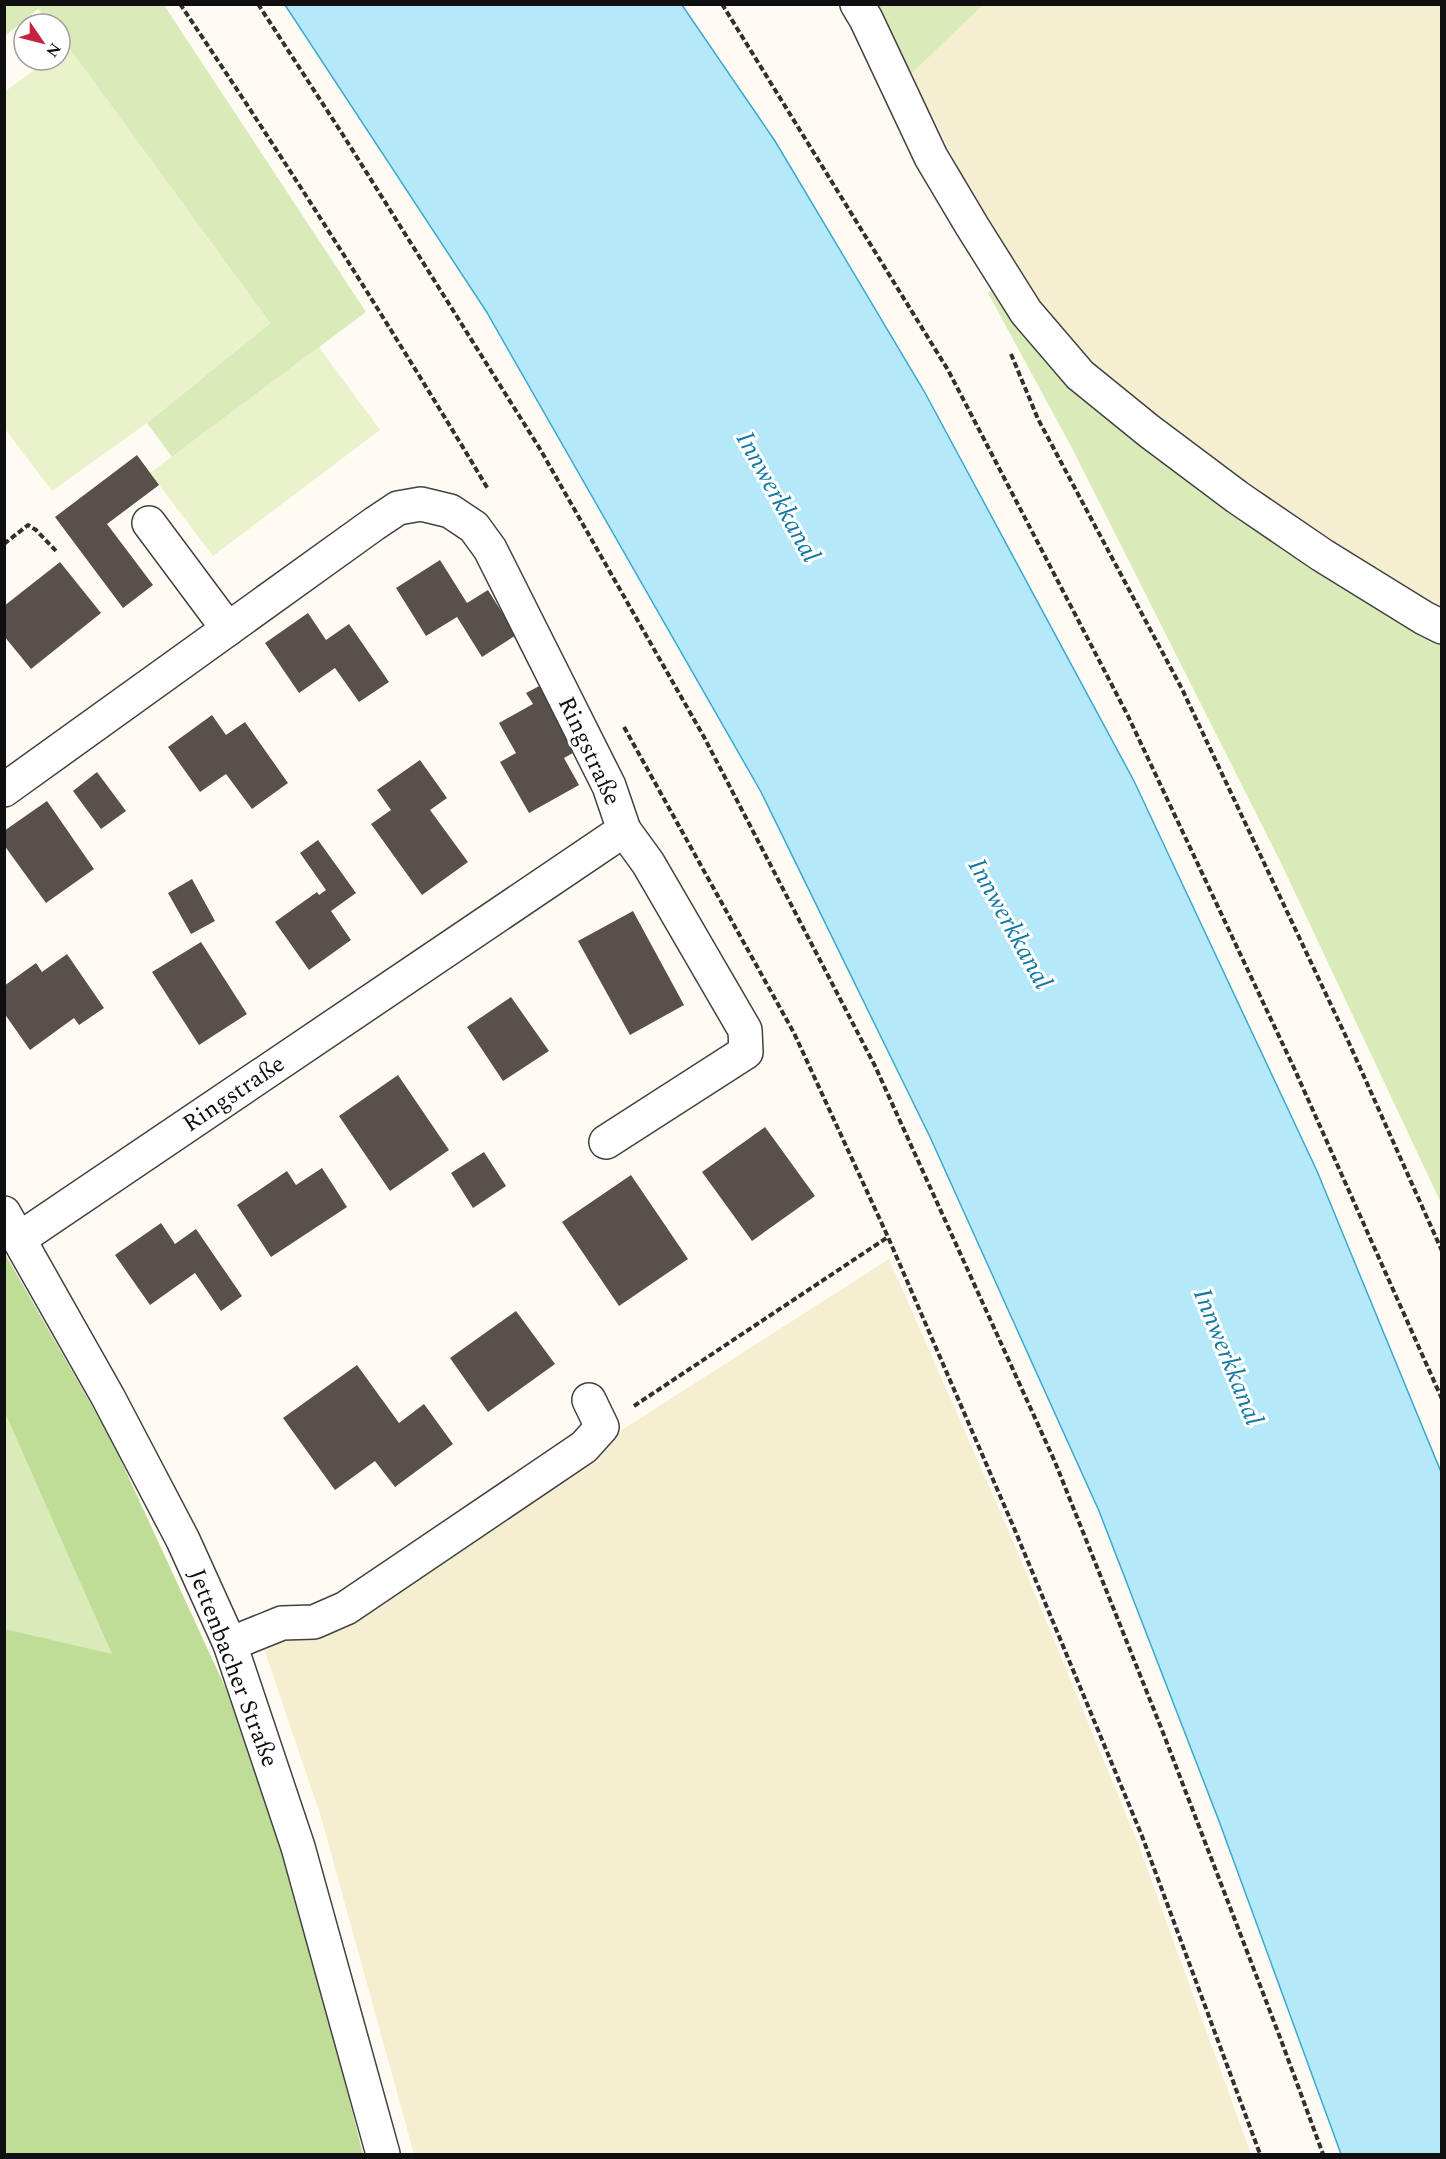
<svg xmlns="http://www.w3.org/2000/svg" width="1446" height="2159" font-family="Spectral,serif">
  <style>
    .farmland { fill: #f6eed1 }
    .green { fill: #daebba }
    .forest { fill: #c0dd98 }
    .pitch { fill: #eaf2cc }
    .water { fill: #b5e8f8; stroke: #39a9d2; stroke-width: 1.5 }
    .building { fill: #594f4b }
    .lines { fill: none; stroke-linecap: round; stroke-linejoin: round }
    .minor-casing { stroke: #424242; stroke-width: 36 }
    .path { stroke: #313131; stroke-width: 4; stroke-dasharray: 6 3; stroke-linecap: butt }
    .minor { stroke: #fff; stroke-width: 33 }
    .labels { text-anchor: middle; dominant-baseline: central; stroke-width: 6; stroke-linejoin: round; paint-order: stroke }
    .street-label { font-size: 24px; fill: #0f0f0f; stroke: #fff }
    .water-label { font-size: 26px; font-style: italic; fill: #147aa6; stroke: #fff }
  </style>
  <rect width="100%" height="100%" fill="#fffbf2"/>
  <!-- farmland -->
  <g class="farmland">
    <polygon points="983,5 1441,5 1441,614 1239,482 1093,365 1048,317 999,249 911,74"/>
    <polygon points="889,1259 1013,1541 1137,1841 1251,2154 414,2154 321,1817 262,1643 614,1435"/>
  </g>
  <!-- green -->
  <g class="green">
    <polygon points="5,5 164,5 366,312 172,457 147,423 270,323 60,36 60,24 51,24 38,9 5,36"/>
    <polygon points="872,5 983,5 911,74"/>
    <polygon points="995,288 1441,642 1441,1203 1282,865 1073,450 988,293"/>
    <polygon points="5,1413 113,1655 5,1629"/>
  </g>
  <!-- forest -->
  <polygon class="forest" points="4,1252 111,1439 226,1689 301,1911 363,2154 5,2154 5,1629 112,1654 5,1413"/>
  <!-- pitch -->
  <g class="pitch">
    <polygon points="68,46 270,323 147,423 52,491 5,429 4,92 48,60 60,60 60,51"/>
    <polygon points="319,347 380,430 213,556 150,473"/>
  </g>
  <!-- water -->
  <polygon class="water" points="285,5 682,5 775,141 924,391 1134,781 1317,1171 1441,1472 1441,2154 1341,2154 1219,1821 1099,1511 930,1137 761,792 486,311"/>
  <!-- building -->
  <g class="building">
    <polygon points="137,455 159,485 107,524 153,585 123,608 55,517"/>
    <polygon points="440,560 467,603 488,590 516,635 482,657 457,617 426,636 396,588"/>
    <polygon points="60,562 101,613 31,669 4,636 4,606"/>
    <polygon points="308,613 326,640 349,624 389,682 359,702 335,668 299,693 265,643"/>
    <polygon points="545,683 582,748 564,758 579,785 529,813 500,762 516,753 499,723 533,704 526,693"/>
    <polygon points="212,715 226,735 245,722 288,783 252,809 226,774 200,792 168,747"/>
    <polygon points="420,760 447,798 430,810 468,862 422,895 371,824 391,810 377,790"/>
    <polygon points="97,772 126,811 101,829 73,791"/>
    <polygon points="47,801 94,869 46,903 4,845 4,831"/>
    <polygon points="318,840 356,893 331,911 351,940 309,970 275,922 317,892 319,895 326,890 300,853"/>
    <polygon points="192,879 215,921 191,934 168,893"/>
    <polygon points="633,911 684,1005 630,1035 578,941"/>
    <polygon points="201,942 247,1014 199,1045 152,972"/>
    <polygon points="67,954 104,1008 79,1025 74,1018 30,1050 4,1013 4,986 36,963 42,972"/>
    <polygon points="511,997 549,1051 503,1081 467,1027"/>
    <polygon points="398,1075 449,1150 390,1191 339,1116"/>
    <polygon points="765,1127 815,1196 752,1241 702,1172"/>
    <polygon points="484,1152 506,1186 473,1208 451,1173"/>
    <polygon points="322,1168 347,1207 271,1257 237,1205 287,1171 296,1185"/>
    <polygon points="631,1175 688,1259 619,1306 562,1222"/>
    <polygon points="161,1223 175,1244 196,1229 242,1296 221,1311 195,1273 150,1305 115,1255"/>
    <polygon points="516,1311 555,1364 488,1412 450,1358"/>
    <polygon points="357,1365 399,1423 424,1404 453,1444 395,1487 375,1461 335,1490 283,1418"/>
  </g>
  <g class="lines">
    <defs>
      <g id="minor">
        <polyline points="857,4 866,19 931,157 972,226 1026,312 1080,375 1149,431 1237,497 1322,555 1424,618 1442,627"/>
        <polyline points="149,523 228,629"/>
        <polyline points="4,790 374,524 398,508 421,504 450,511 474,527 490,549 609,786 624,830 19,1239"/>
        <polyline points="606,1142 746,1052 745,1030 648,863 624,830"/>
        <polyline points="4,1213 108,1397 183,1540 230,1644 298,1847 383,2154"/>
        <polyline points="230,1644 282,1623 314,1622 346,1608 584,1447 602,1427 589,1400"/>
      </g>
    </defs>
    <!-- minor casing -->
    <use href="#minor" class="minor-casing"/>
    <!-- path -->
    <g class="path">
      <path d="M180 4C287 163 389 324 488 489"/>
      <polyline points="258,4 343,135 540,449 704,737 875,1066 1055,1462 1162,1730 1281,2040 1323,2154"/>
      <polyline points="722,4 948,370 1128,716 1294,1068 1442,1399"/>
      <polyline points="1011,354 1038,419 1182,689 1349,1043 1442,1251"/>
      <polyline points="4,544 28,525 36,530 56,551"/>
      <polyline points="624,727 794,1033 888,1237 1014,1528 1142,1836 1260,2154"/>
      <polyline points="634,1406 888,1237"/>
    </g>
    <!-- minor -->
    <use href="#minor" class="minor"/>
  </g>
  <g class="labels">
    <!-- street labels -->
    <g class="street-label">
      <text transform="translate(589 751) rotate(65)">Ringstraße</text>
      <text transform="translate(234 1094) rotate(-34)">Ringstraße</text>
      <text transform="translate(233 1668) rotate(69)">Jettenbacher Straße</text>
    </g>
    <!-- water labels -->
    <g class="water-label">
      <text transform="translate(778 497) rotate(61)">Innwerkkanal</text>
      <text transform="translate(1010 924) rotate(61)">Innwerkkanal</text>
      <text transform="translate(1228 1357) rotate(68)">Innwerkkanal</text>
    </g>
  </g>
  <!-- border -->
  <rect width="1446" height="2159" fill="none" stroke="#0f0f0f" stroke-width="12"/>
  <!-- north arrow -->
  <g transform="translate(42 42) rotate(125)"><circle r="28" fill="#ffffff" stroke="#9f9f9f" stroke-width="1.5"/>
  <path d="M0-4.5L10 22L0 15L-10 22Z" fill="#c5223f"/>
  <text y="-9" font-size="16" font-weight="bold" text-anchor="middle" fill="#0f0f0f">N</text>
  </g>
</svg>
